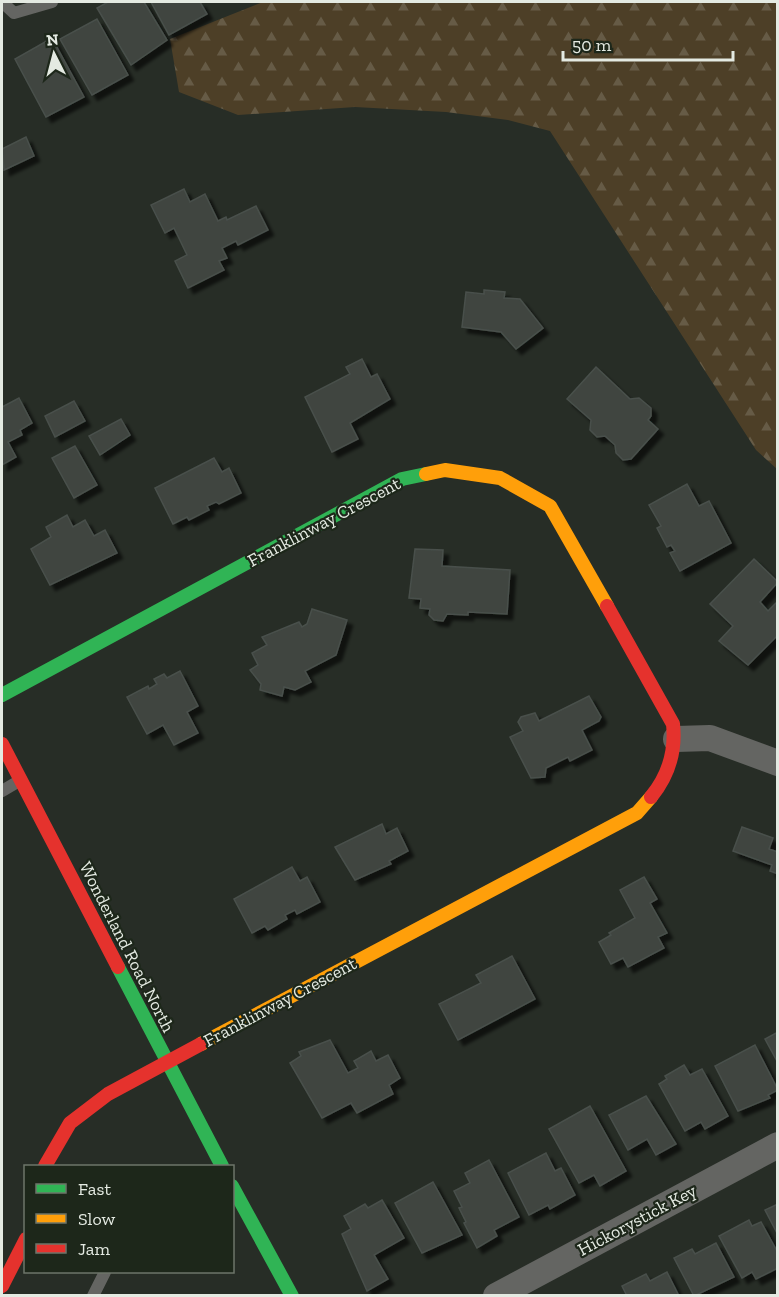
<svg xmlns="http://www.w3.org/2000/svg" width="779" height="1297" font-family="'Zilla Slab',serif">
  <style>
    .forest { fill: url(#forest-firs) }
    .building { fill: #3f4540; stroke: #49504b; stroke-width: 1.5; filter: url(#shadow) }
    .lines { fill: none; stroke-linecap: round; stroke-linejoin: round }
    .lane { stroke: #646562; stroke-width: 12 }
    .street { stroke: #646562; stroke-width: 26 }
    .fast { stroke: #30b455; stroke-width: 14 }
    .slow { stroke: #ff9f0a; stroke-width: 14 }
    .jam { stroke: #e5322d; stroke-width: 14 }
    .labels { text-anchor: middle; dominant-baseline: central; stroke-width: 4.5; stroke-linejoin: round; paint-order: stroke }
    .street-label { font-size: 18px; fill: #e4eae2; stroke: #1d271a }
  </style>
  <defs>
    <pattern id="forest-firs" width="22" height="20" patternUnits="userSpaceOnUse" patternTransform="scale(1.5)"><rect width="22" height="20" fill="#4d3f27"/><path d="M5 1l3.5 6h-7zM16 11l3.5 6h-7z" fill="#665b46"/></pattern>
    <filter id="shadow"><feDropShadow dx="5.5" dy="5.5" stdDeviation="1.5" flood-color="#0009"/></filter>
  </defs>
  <rect width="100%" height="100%" fill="#272d26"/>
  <!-- forest -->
  <polygon class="forest" points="263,2 777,2 777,469 756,450 550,131 508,120 446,112 355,107 238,115 179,92 170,39"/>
  <!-- building -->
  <g class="building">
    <polygon points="108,2 144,2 167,40 131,65 97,8"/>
    <polygon points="151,2 200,2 207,14 169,35"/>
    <polygon points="97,19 128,75 92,95 60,39"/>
    <polygon points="52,38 84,97 46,117 15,59"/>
    <polygon points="26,137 34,156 4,170 2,149"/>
    <polygon points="184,189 190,202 205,194 218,221 226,217 227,220 256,206 268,230 238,245 236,241 222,248 227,258 219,261 224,270 188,288 175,261 187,255 174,228 165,233 151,205"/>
    <polygon points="484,290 505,292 504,298 520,299 543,328 516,349 501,332 462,327 466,292 484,294"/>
    <polygon points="362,359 371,377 377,374 390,399 350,423 358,439 332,452 305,397 350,374 346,367"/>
    <polygon points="596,367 630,399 639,398 651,408 651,416 648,420 658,429 631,459 623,460 616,453 615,445 605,436 597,437 590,430 591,420 567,399"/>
    <polygon points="19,398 32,423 20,430 22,435 8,442 16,457 2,465 2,407"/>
    <polygon points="74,401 85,421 55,437 45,416"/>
    <polygon points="121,419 130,435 100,455 89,436"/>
    <polygon points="75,446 97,485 74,498 52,458"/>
    <polygon points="214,458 222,472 229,468 241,493 219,504 216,502 207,506 209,510 189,520 187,517 173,524 155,488"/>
    <polygon points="687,484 699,506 709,501 731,543 680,571 670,553 675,551 671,545 667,547 657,528 661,526 649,505"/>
    <polygon points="67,515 73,527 85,520 94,536 105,530 117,553 50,585 31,549 51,537 46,527"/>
    <polygon points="415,549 443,550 442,566 510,570 507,614 468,612 468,615 447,614 443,621 434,620 429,615 430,609 420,608 421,599 409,598"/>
    <polygon points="754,559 778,582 760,602 768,611 778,601 778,635 748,665 719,641 733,626 710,604"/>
    <polygon points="312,609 347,620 336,655 305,671 311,682 295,690 284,687 282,696 260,690 261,684 250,670 258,665 252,653 267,645 262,637 299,622 302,627 307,624"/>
    <polygon points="180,671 198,706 187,712 198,733 174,745 163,725 147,734 127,697 148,686 149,689 157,684 154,679 164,674 167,678"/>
    <polygon points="589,696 601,717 599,721 582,730 592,750 570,761 568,757 546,768 545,777 531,778 510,737 523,731 518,722 521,717 535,713 539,721"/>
    <polygon points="382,824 386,834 397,828 408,851 389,861 391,864 355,880 335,847"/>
    <polygon points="742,827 773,838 769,849 778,852 778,874 770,871 772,865 733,851"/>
    <polygon points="292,867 300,881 307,877 320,902 297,914 295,910 285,915 287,919 268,930 265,926 252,933 234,899"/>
    <polygon points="644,877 657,899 650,903 667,933 658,937 664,948 628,967 623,958 611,964 599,942 611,935 609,933 635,918 620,890"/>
    <polygon points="512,956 535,999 458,1040 439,1004 481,983 476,975"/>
    <polygon points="778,1032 778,1060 777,1061 765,1039"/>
    <polygon points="330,1040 348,1073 358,1068 354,1061 371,1051 376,1061 388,1055 400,1078 389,1085 393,1094 357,1113 351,1103 322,1118 290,1063 301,1056 299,1052"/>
    <polygon points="755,1045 778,1090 768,1095 770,1098 738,1111 715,1066"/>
    <polygon points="684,1065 690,1075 702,1069 728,1116 705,1129 701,1122 685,1131 659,1084 667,1079 665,1076"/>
    <polygon points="646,1096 676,1144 656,1155 647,1139 628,1150 609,1115"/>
    <polygon points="590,1106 626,1171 600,1186 594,1175 579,1183 549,1129"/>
    <polygon points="546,1153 555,1171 561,1168 575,1195 550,1209 548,1205 529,1215 508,1173"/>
    <polygon points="489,1160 519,1217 494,1230 497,1236 477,1248 464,1223 466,1222 459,1208 462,1207 454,1191 470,1183 465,1173"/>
    <polygon points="433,1182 462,1235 422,1253 395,1203"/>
    <polygon points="382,1200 404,1238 374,1255 388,1279 367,1291 342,1234 351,1229 344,1216 365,1204 368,1208"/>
    <polygon points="778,1204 778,1235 765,1210"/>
    <polygon points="749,1220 752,1226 761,1222 778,1253 778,1268 756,1279 752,1272 742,1278 719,1236"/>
    <polygon points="716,1243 734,1277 694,1296 674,1258 692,1249 695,1254"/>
    <polygon points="667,1272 679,1296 627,1296 622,1286 646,1274 650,1281"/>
  </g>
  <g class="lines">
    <!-- lane -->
    <g class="lane">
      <polyline points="2,2 14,13 52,2"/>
      <polyline points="2,791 19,781"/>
      <polyline points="93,1296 105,1272"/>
    </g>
    <!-- street -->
    <g class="street">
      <polyline points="676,739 710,738 778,763"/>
      <polyline points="496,1296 778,1145"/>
    </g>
    <!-- fast -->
    <g class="fast">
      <polyline points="2,695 402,479 426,474"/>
      <polyline points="118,967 222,1166"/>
      <polyline points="232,1186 292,1296"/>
    </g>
    <!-- slow -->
    <g class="slow">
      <polyline points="426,474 445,470 500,478 550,506 607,606"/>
      <polyline points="201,1044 637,813 651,797"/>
    </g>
    <!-- jam -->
    <g class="jam">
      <path d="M607 606 673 724C676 752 669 775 651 797"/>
      <polyline points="2,744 118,967"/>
      <polyline points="45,1166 70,1123 108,1094 201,1044"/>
      <polyline points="2,1286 26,1239"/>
    </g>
  </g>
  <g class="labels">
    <!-- street labels -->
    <g class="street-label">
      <text transform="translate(324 522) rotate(-28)">Franklinway Crescent</text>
      <text transform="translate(127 947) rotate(63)">Wonderland Road North</text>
      <text transform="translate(280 1002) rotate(-28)">Franklinway Crescent</text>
      <text transform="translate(637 1220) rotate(-28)">Hickorystick Key</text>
    </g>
  </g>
  <!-- border -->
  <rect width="779" height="1297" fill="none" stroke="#e4eae2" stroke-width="6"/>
  <!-- legend -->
  <rect x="24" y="1165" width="210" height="108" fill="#1d271a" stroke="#6d756a" stroke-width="1.5"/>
  <rect x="36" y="1184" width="30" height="9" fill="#30b455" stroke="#6d756a" stroke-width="1.5"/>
  <text x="78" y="1195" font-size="18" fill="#e4eae2">Fast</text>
  <rect x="36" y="1214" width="30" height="9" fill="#ff9f0a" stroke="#6d756a" stroke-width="1.5"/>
  <text x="78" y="1225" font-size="18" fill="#e4eae2">Slow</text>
  <rect x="36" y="1244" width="30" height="9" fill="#e5322d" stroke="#6d756a" stroke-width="1.5"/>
  <text x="78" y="1255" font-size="18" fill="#e4eae2">Jam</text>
  <!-- north arrow -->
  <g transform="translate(54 54) rotate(354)" stroke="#1d271a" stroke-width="4.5" paint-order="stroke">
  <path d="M0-4.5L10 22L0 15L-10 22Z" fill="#e4eae2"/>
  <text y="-9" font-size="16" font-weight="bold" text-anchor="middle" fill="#e4eae2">N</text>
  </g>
  <!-- scale -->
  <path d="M563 51v9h170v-9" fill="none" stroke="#e4eae2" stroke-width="3"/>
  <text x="572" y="51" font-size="18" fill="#e4eae2" stroke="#1d271a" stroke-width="4.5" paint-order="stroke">50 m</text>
</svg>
